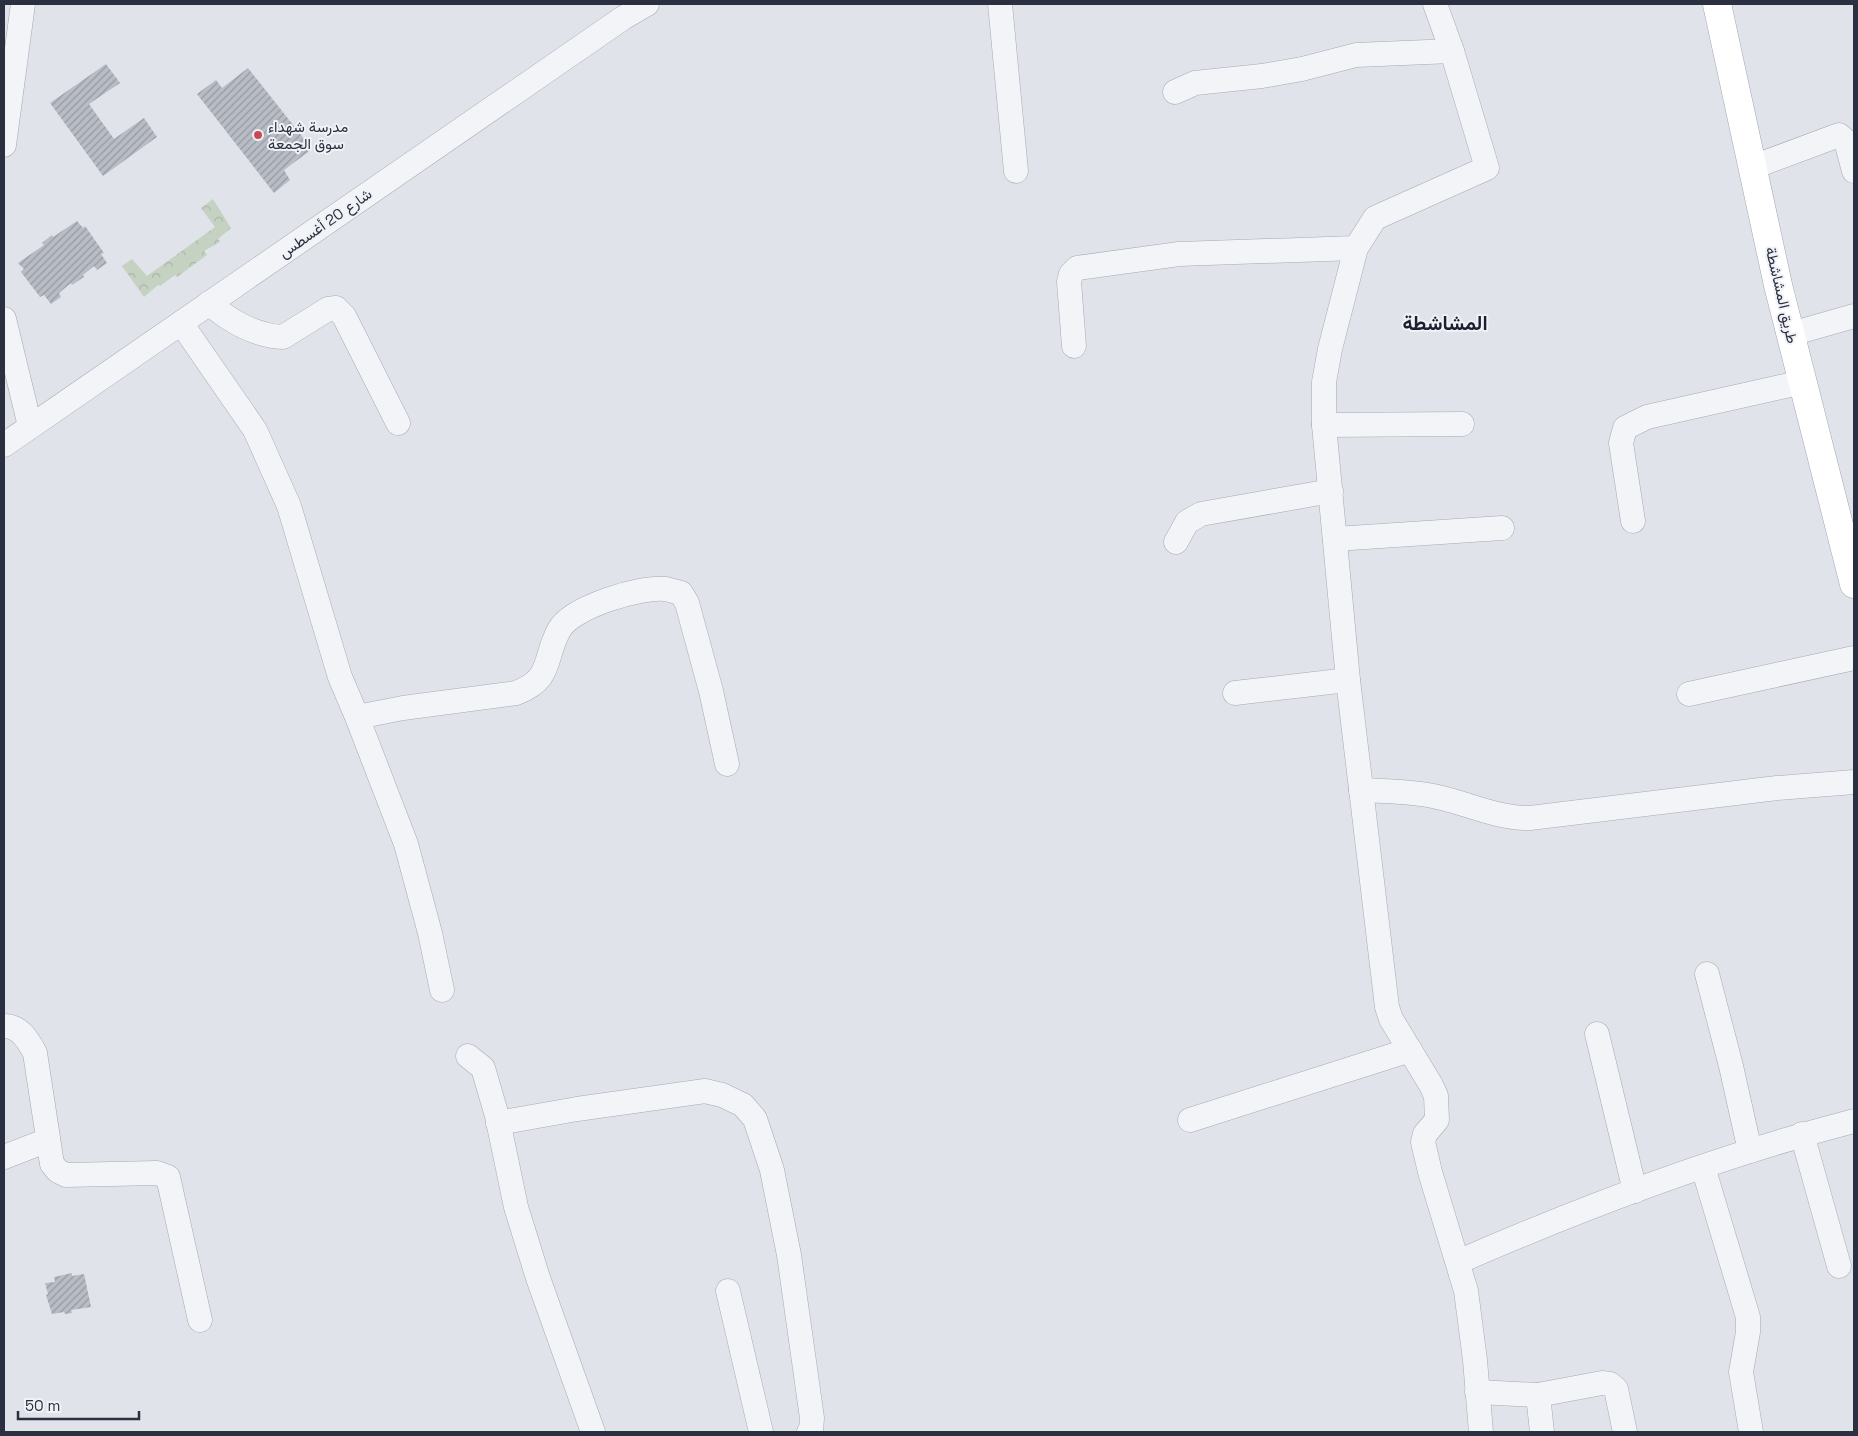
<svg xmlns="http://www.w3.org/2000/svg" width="1858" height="1436" font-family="'Space Grotesk',Vazirmatn,sans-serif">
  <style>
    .park { fill: url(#park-crowns) }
    .building { fill: url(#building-hatch) }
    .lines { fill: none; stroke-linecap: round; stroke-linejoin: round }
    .minor-casing { stroke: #a6aab3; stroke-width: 25 }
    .major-casing { stroke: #a0a6b4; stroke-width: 29 }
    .minor { stroke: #f3f4f7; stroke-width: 24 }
    .major { stroke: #fff; stroke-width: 28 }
    .poi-dot { fill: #c94a53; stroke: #f0f2f6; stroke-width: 2 }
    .labels { text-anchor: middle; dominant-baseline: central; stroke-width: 4; stroke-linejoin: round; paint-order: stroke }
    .poi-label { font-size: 15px; fill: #2a3040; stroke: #f0f2f6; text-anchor: start }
    .street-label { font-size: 15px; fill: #2a3040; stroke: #f0f2f6 }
    .district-label { font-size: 20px; font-weight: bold; fill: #1c2131; stroke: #f0f2f6 }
  </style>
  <defs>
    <pattern id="park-crowns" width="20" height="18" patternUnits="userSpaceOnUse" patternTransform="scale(1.25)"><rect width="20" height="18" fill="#c5d2c2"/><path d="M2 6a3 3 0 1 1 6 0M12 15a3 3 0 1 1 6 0" fill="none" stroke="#a9b5a8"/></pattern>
    <pattern id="building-hatch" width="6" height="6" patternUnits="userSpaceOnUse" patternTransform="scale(1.25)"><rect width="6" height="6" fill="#b8bcc5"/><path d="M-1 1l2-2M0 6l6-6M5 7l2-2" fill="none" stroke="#9699a1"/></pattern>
  </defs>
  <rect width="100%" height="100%" fill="#e0e3e9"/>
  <!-- park -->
  <polygon class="park" points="213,199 231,228 218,239 220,242 204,251 207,255 177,277 175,275 160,286 158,285 144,297 122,266 132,259 147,276 215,227 201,208"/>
  <!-- building -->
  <g class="building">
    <polygon points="106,64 120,83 89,104 114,139 144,118 157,137 103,176 50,103"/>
    <polygon points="248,68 312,149 284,170 290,180 274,193 197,94 216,80 222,88"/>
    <polygon points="77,221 83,228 85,226 104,253 101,254 107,263 97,270 94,266 83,275 84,277 72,285 71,283 59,293 61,297 51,304 44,295 40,297 21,272 24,269 18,263 44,245 42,243 52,235 53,237"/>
    <polygon points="72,1273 72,1276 84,1274 91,1307 71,1310 72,1313 65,1314 64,1312 52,1314 46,1295 48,1294 45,1283 55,1282 54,1277"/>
  </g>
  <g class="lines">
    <defs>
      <g id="minor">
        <polyline points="1000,4 1016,171"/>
        <polyline points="1435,4 1452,51 1487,168 1375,218 1356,248 1330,349 1324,382 1324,425 1348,680 1387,1007 1391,1019 1431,1085 1436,1096 1437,1120 1425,1134 1423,1142 1430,1172 1466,1291 1475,1360 1481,1432"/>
        <polyline points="1175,92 1195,83 1262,76 1302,69 1356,55 1452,51"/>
        <polyline points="4,145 23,4"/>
        <polyline points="1753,167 1839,135 1846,141 1854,171"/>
        <path d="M209 303C229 321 256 336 283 337L328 309 336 308 344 316 398 423"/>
        <polyline points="4,319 30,426"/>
        <polyline points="181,323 255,430 289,506 340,677 357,717 406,844 430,933 442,990"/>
        <polyline points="1791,334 1854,316"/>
        <polyline points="1074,346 1069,282 1071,274 1077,268 1179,254 1356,248"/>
        <polyline points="1324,425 1462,424"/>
        <polyline points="4,445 623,18 647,4"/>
        <polyline points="1633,521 1621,443 1625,428 1647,417 1803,382"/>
        <polyline points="1335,539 1502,528"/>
        <polyline points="1176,542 1187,522 1201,514 1331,491"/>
        <polyline points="1235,693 1348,680"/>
        <polyline points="1689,694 1854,658"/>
        <path d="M357 717 403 708 516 693C553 679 543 660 559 630 571 607 641 586 666 589 671 590 676 592 681 593L687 603 711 691 727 764"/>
        <path d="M1361 790C1385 791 1409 791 1433 796 1465 802 1497 819 1530 818L1777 788 1854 782"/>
        <polyline points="1707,974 1731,1066 1750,1151"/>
        <path d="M4 1026C20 1026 28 1040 35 1053L52 1164 58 1171 66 1175 157 1173 168 1177 200 1320"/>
        <polyline points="1597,1034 1635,1191"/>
        <polyline points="468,1056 483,1068 497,1116 516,1207 538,1278 593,1432"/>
        <polyline points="1190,1120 1410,1050"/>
        <polyline points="498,1123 577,1109 705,1091 722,1095 743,1105 755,1119 772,1170 789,1255 812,1418 811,1431 809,1432"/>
        <polyline points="1802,1134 1839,1266"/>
        <polyline points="4,1157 48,1140"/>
        <polyline points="1703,1167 1748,1317 1748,1332 1741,1372 1751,1432"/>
        <path d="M1458 1262C1586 1206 1719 1156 1854 1121"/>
        <polyline points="728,1291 761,1432"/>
        <polyline points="1477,1392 1538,1395 1602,1383 1610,1384 1616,1389 1625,1432"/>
        <polyline points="1538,1395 1542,1432"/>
      </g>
      <polyline id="major" points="1717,4 1778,285 1854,584"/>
    </defs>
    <!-- minor casing -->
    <use href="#minor" class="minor-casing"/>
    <!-- major casing -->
    <use href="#major" class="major-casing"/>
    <!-- minor -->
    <use href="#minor" class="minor"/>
    <!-- major -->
    <use href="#major" class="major"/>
  </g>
  <!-- markers -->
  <circle class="poi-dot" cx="258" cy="135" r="5"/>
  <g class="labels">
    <!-- poi labels -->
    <g class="poi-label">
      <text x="268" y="126">مدرسة شهداء<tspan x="268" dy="17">سوق الجمعة</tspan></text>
    </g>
    <!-- street labels -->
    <g class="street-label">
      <text transform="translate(325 223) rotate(-35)">شارع 20 أغسطس</text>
      <text transform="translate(1782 295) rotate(77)">طريق المشاشطة</text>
    </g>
    <!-- district labels -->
    <g class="district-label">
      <text x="1445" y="323">المشاشطة</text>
    </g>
  </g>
  <!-- border -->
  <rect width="1858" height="1436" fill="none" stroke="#2a3040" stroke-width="10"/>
  <!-- scale -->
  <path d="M18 1411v8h121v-8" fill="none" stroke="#2a3040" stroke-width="2.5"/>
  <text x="25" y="1411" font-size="15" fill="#2a3040" stroke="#f0f2f6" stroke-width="4" paint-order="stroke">50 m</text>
</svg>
